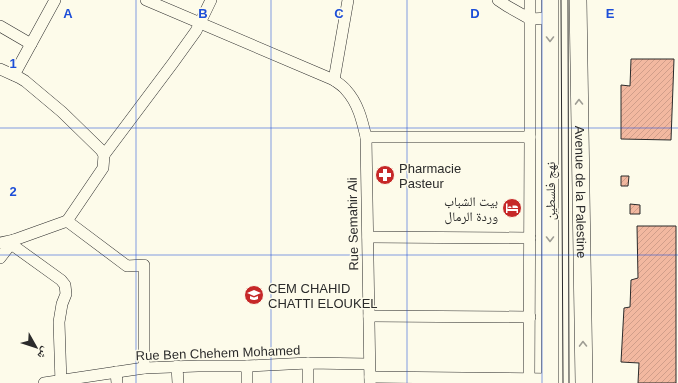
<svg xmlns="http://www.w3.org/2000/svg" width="678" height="383" font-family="Arial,'Noto Naskh Arabic',sans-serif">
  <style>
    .building { fill: url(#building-hatch); stroke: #2b2b2b }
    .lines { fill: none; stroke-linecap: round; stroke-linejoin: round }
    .street-casing { stroke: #2b2b2b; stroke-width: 12 }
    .primary-casing { stroke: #2b2b2b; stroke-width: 18 }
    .street { stroke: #fdfbea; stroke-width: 11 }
    .primary { stroke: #fdfbea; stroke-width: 17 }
    .tram { stroke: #2b2b2b; stroke-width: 1 }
    .oneway { stroke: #9e9d94 }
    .grid { fill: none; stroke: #1d4ed8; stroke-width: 1; stroke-opacity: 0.55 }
    .labels { text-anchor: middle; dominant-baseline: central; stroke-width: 3; stroke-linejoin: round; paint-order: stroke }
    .poi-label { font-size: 13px; fill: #2b2b2b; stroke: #fdfbea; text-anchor: start }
    .street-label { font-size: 13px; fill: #2b2b2b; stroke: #fdfbea }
    .grid-label { font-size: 13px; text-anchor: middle; font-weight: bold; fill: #1d4ed8; stroke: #fdfbea; stroke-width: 3; stroke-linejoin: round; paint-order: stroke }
  </style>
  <defs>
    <pattern id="building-hatch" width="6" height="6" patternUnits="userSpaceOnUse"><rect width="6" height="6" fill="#f2b8a0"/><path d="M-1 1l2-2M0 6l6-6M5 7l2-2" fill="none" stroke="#d09e8a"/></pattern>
  </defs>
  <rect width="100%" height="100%" fill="#fdfbea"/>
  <!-- building -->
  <g class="building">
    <polygon points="631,59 674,59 671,140 621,139 621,85 630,86"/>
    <polygon points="621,176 629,176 628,186 621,186"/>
    <polygon points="630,204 640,205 640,214 630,214"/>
    <polygon points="637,226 676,226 676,383 638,383 639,363 621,362 624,308 630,307 631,280 638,278"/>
  </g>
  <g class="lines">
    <defs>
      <g id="street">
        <path d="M146 0 334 80C338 83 343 86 346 90 358 103 362 120 366 137H530V19L550 18"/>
        <polyline points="498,0 507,6 530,19 530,0"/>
        <polyline points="0,26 31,44"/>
        <polyline points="0,69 20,78 25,81 62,112 101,150 104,155 103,168 67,221"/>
        <polyline points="14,75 55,0"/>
        <polyline points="334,80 348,0"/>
        <polyline points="366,137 370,383"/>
        <polyline points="104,155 173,63 196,31 211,0"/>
        <polyline points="368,237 530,238"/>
        <polyline points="0,243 14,240"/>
        <polyline points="11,244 61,280 65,285 66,294 62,304 59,322 61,383"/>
        <polyline points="0,258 14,240 67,221 127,266 144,265 144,368"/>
        <polyline points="369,316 530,317"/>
        <polyline points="177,366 178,383"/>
        <polyline points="116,372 117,383"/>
        <polyline points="370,377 550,379"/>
        <polyline points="44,383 144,368 198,366 247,366 308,363 369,364"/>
        <polyline points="247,383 247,366"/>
        <polyline points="308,383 308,363"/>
        <polyline points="529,383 530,137"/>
      </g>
      <g id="primary">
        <polyline points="550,0 550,383"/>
        <path id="s1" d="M578 0 584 383"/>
      </g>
    </defs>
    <!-- street casing -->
    <use href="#street" class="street-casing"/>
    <!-- primary casing -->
    <use href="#primary" class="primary-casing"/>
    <!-- street -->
    <use href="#street" class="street"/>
    <!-- primary -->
    <use href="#primary" class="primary"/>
    <!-- tram -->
    <g class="tram">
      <polyline points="561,0 563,383"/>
      <polyline points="568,0 569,383"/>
    </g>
  </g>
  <!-- one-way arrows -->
  <defs><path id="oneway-chevron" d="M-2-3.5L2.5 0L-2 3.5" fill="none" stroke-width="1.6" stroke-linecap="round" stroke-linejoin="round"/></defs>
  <g class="oneway">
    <use href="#oneway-chevron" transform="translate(550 39) rotate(90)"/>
    <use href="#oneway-chevron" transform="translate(579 102) rotate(-91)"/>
    <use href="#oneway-chevron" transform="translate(550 239) rotate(90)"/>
    <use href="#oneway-chevron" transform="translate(583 344) rotate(-91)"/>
  </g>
  <!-- grid -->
  <path class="grid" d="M136 0V383M271 0V383M407 0V383M542 0V383M0 128H678M0 255H678"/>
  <!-- icons -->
  <defs>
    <symbol id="pharmacy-disc" viewBox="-11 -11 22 22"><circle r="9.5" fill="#c62828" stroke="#fdfbea"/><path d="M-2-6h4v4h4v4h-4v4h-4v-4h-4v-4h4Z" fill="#fff"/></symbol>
    <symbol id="hotel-disc" viewBox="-11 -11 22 22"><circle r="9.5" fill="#c62828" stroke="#fdfbea"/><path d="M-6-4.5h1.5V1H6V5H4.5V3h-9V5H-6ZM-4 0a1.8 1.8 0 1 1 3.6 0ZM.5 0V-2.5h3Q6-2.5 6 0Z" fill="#fff"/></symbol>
    <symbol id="school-disc" viewBox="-11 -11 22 22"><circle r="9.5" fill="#c62828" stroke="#fdfbea"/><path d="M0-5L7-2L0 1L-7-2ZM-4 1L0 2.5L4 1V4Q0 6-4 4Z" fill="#fff"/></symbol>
  </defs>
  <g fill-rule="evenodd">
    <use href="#pharmacy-disc" x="374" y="164" width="22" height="22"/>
    <use href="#hotel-disc" x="501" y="197" width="22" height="22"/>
    <use href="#school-disc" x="243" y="284" width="22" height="22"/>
  </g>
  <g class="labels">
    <!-- poi labels -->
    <g class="poi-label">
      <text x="399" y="168">Pharmacie<tspan x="399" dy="15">Pasteur</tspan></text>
      <text x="498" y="201" text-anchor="end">بيت الشباب<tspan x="498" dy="15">وردة الرمال</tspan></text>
      <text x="268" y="288">CEM CHAHID<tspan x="268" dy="15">CHATTI ELOUKEL</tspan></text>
    </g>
    <!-- street labels -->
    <g class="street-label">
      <text transform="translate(550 191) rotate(-90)">نهج فلسطين</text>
      <text stroke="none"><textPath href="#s1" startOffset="192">Avenue de la Palestine</textPath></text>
      <text transform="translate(353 224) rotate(-91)">Rue Semahir Ali</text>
      <text transform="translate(218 353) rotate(-2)">Rue Ben Chehem Mohamed</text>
    </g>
  </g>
  <g class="grid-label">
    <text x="68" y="18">A</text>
    <text x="203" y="18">B</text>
    <text x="339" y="18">C</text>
    <text x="475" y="18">D</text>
    <text x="610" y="18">E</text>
    <text x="13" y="68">1</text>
    <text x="13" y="196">2</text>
  </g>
  <!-- north arrow -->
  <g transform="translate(36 347) rotate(129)" stroke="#fdfbea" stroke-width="3" paint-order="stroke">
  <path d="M0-3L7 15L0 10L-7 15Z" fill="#2b2b2b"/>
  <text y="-6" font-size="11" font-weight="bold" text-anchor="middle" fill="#2b2b2b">ش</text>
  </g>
</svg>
